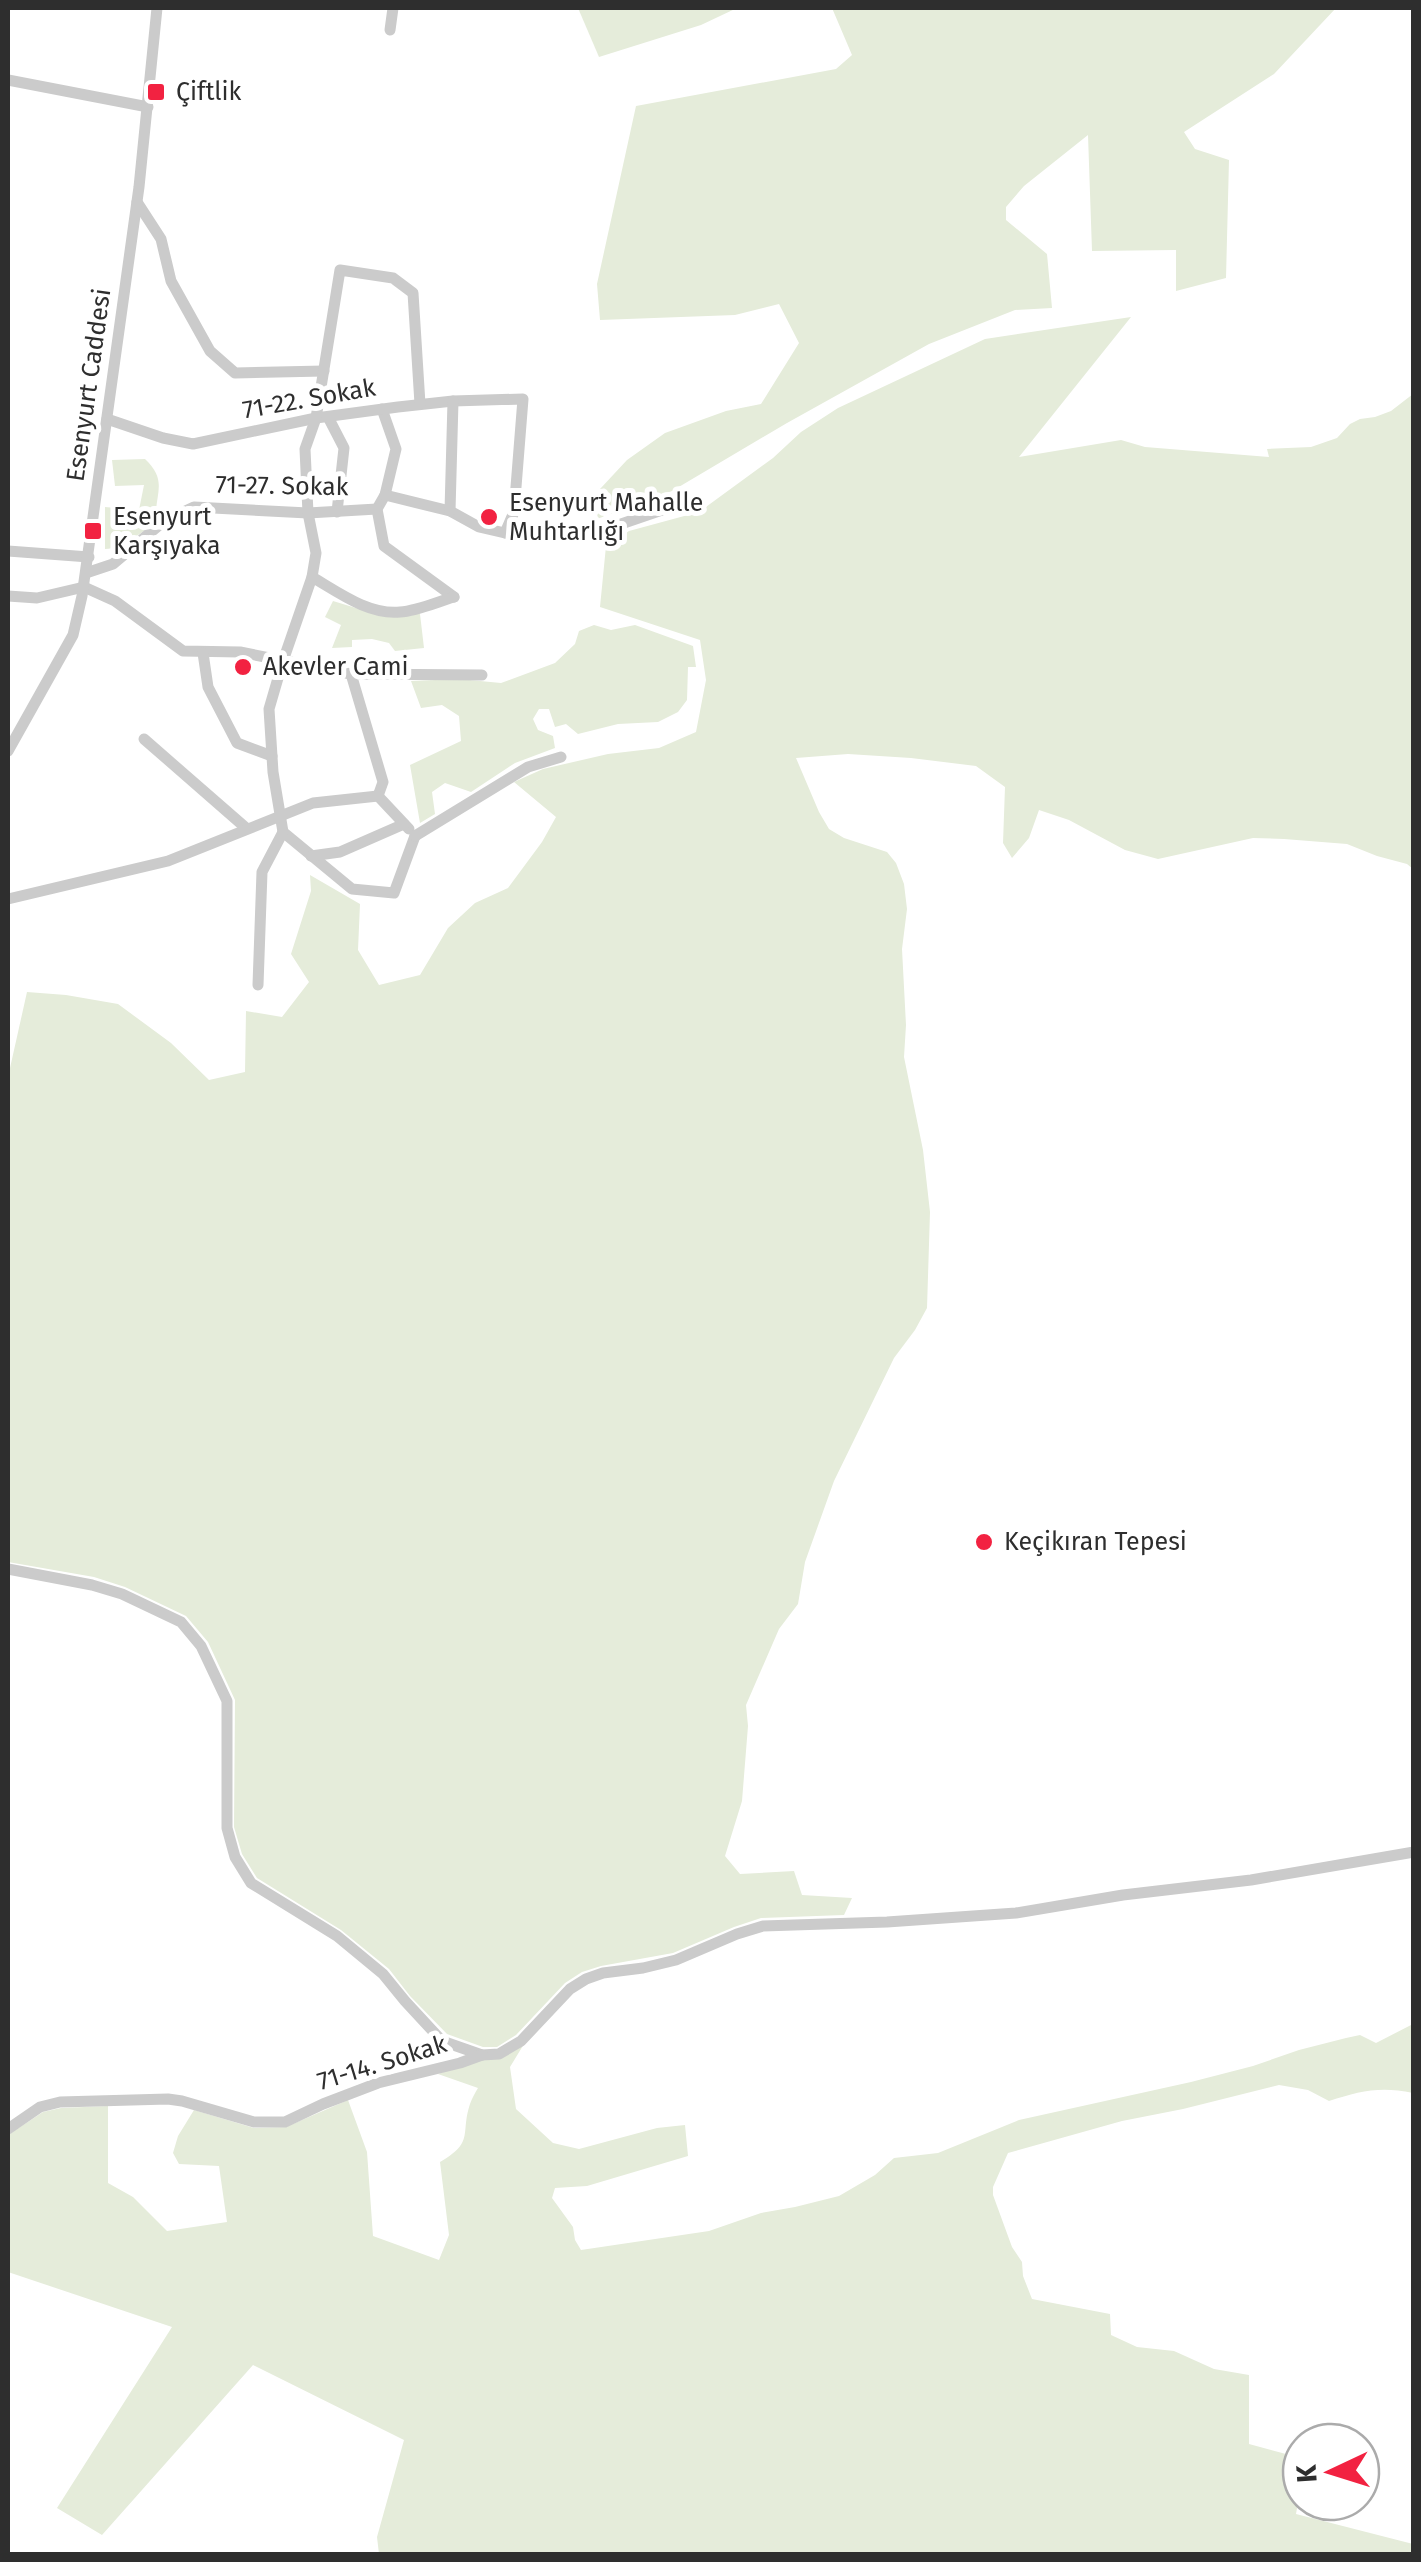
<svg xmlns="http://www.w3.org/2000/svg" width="1421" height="2562" font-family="'Fira Sans',sans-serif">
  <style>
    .green { fill: #e5ecda }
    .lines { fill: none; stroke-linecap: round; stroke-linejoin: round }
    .minor { stroke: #cbcbcb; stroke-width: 11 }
    .poi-dot { fill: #f22241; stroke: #fff; stroke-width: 4 }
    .labels { text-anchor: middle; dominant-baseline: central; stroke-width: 10; stroke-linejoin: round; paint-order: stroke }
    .poi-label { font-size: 25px; fill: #2e2e2e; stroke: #fff; text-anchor: start }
    .street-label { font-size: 25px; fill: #2e2e2e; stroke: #fff }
  </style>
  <rect width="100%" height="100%" fill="#fff"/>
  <!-- green -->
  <g class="green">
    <polygon points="578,8 737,8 701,25 599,57"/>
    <polygon points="832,8 1336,8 1274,74 1184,132 1195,149 1229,160 1226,278 1176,291 1176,250 1092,251 1088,135 1024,186 1006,207 1006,220 1047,254 1052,308 1015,310 929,344 787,423 672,491 597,519 600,489 627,460 665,433 726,411 761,404 799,343 779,304 735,315 600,320 597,284 636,106 836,69 852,55"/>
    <polygon points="1131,317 1019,457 1121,440 1145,447 1269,457 1267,449 1311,447 1337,438 1350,424 1360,419 1375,417 1391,411 1413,394 1413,869 1407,864 1377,856 1347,844 1284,839 1253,838 1158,859 1125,850 1069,820 1039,810 1029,838 1012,858 1003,843 1005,787 976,766 911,758 848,754 796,758 819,812 829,829 844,838 887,852 896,863 904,884 907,909 902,949 906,1025 904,1057 923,1150 930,1212 927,1308 915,1330 894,1358 834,1481 805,1562 798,1604 779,1629 746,1705 748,1726 742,1801 725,1856 740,1874 794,1871 802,1895 852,1898 844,1915 761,1918 734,1927 673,1953 601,1966 582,1972 565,1983 516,2035 497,2047 483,2047 447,2034 410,1996 389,1969 341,1930 257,1878 242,1854 234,1827 235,1700 208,1642 186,1616 125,1587 94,1577 8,1562 8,1077 27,992 66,995 118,1004 171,1043 209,1080 245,1072 246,1011 282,1017 309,982 291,954 311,891 310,875 360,904 358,950 379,985 420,975 448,928 475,903 508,888 542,842 556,817 514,782 543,769 608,754 659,748 696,732 706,680 700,640 600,607 606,546 629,531 699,512 773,458 801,432 838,408 985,339"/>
    <path d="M145 459C169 482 154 493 156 522 140 533 125 548 105 549V507L139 510 144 485 115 486 112 460Z"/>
    <polygon points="333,601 369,612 420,614 424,648 395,651 389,643 372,639 352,640 352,647 332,648 341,625 325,617"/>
    <polygon points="594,625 611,630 635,625 693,646 696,667 688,667 687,700 678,712 658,722 618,724 578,734 566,724 555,727 549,709 539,709 533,719 538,730 553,736 555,748 515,763 471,792 445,783 432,792 435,814 420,823 410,765 461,741 459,716 442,705 421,708 411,681 459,679 501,683 555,663 575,644 579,631"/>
    <path d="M1413 2024V2093C1380 2086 1360 2091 1329 2101L1308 2090 1279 2085 1183 2109 1122 2121 1008 2153 993 2187V2195L1012 2247 1022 2262 1023 2276 1032 2299 1110 2314 1111 2335 1137 2347 1174 2351 1214 2369 1249 2375V2444L1301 2458V2485L1296 2514 1413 2544V2554H379L377 2537 404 2440 253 2365 102 2535 57 2508 172 2327 8 2272V2135L43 2112 61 2108 108 2106V2183L133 2197 167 2231 227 2222 219 2166 179 2164 173 2153 178 2136 194 2110 254 2128 286 2127 348 2100 367 2152 373 2236 439 2260 449 2235 440 2162C475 2142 460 2134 470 2104 472 2098 475 2093 478 2088L438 2074 524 2044 510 2067 516 2109 553 2143 579 2149 657 2128 685 2125 688 2156 587 2186 555 2188 552 2198 573 2227 575 2240 581 2250 709 2231 761 2213 795 2207 839 2196 875 2175 894 2158 938 2153 1019 2120 1191 2082 1253 2066 1299 2050 1346 2038 1360 2035 1376 2043Z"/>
  </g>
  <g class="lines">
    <!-- minor -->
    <g class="minor">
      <polyline points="390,30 393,8"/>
      <polyline points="8,80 148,107"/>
      <polyline points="137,202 161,239 171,281 210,351 235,373 324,371"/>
      <polyline points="382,409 396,449 385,495 377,509 384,546 454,597"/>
      <polyline points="328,417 344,448 337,512"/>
      <polyline points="107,419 163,438 193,444 316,418 398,407 453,401 523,399 514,512 505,533"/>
      <polyline points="385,495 450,511 479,527 505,533 583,537 662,510"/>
      <polyline points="450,511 453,401"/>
      <polyline points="8,551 89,557"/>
      <polyline points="86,573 113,564 164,521 194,507 308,513 377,509"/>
      <path d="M312 577C338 592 368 615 400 612 417 611 437 602 454 597"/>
      <polyline points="8,596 37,598 84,587 115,601 183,651 240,652 351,674 482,675"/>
      <polyline points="203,653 208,687 237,743 272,756"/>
      <polyline points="351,674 383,782 378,796"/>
      <polyline points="144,739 246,828"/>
      <polyline points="8,751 73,635 82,596 139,187 157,8"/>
      <polyline points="378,796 409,829"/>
      <polyline points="415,836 394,893 352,889 283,832 273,772 269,709 283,661 312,577 316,553 308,513 305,449 316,418 340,270 393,278 413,293 420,404"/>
      <polyline points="415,836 528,767 561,757"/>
      <polyline points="311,856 340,852 404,824"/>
      <polyline points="8,899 168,861 313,803 378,796"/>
      <polyline points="258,985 262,872 283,832"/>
      <polyline points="8,1569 92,1585 122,1594 181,1622 201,1646 227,1701 227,1828 235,1857 251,1883 337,1936 383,1974 405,2001 442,2041 482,2055 499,2054 521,2041 570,1989 586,1979 603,1973 643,1968 676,1960 737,1934 763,1926 887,1922 1016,1913 1123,1895 1251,1880 1414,1852"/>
      <polyline points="8,2129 40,2107 60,2102 168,2099 182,2101 254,2122 285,2122 323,2104 378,2083 460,2063 482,2055"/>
    </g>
  </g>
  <!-- markers -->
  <g class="poi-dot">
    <rect x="146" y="82" width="20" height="20" rx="5"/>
    <circle cx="489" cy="517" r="10"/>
    <rect x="83" y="521" width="20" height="20" rx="5"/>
    <circle cx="243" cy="667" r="10"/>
    <circle cx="984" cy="1542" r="10"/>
  </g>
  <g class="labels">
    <!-- poi labels -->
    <g class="poi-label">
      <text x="176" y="92">Çiftlik</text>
      <text x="509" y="503">Esenyurt Mahalle<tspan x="509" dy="29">Muhtarlığı</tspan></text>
      <text x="113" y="517">Esenyurt<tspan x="113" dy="29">Karşıyaka</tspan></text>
      <text x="263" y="667">Akevler Cami</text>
      <text x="1004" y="1542">Keçikıran Tepesi</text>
    </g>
    <!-- street labels -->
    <g class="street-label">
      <text transform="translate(89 385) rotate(-82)">Esenyurt Caddesi</text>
      <text transform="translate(309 399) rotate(-10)">71-22. Sokak</text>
      <text transform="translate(282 486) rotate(1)">71-27. Sokak</text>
      <text transform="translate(382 2063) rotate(-17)">71-14. Sokak</text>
    </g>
  </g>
  <!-- border -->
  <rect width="1421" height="2562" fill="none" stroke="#2e2e2e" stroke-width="20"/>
  <!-- north arrow -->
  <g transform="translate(1331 2472) rotate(266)"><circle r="48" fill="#ffffff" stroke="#ababab" stroke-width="2.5"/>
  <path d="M0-8L18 38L0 25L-18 38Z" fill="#f22241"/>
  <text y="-15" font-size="28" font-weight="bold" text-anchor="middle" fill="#2e2e2e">K</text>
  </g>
</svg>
